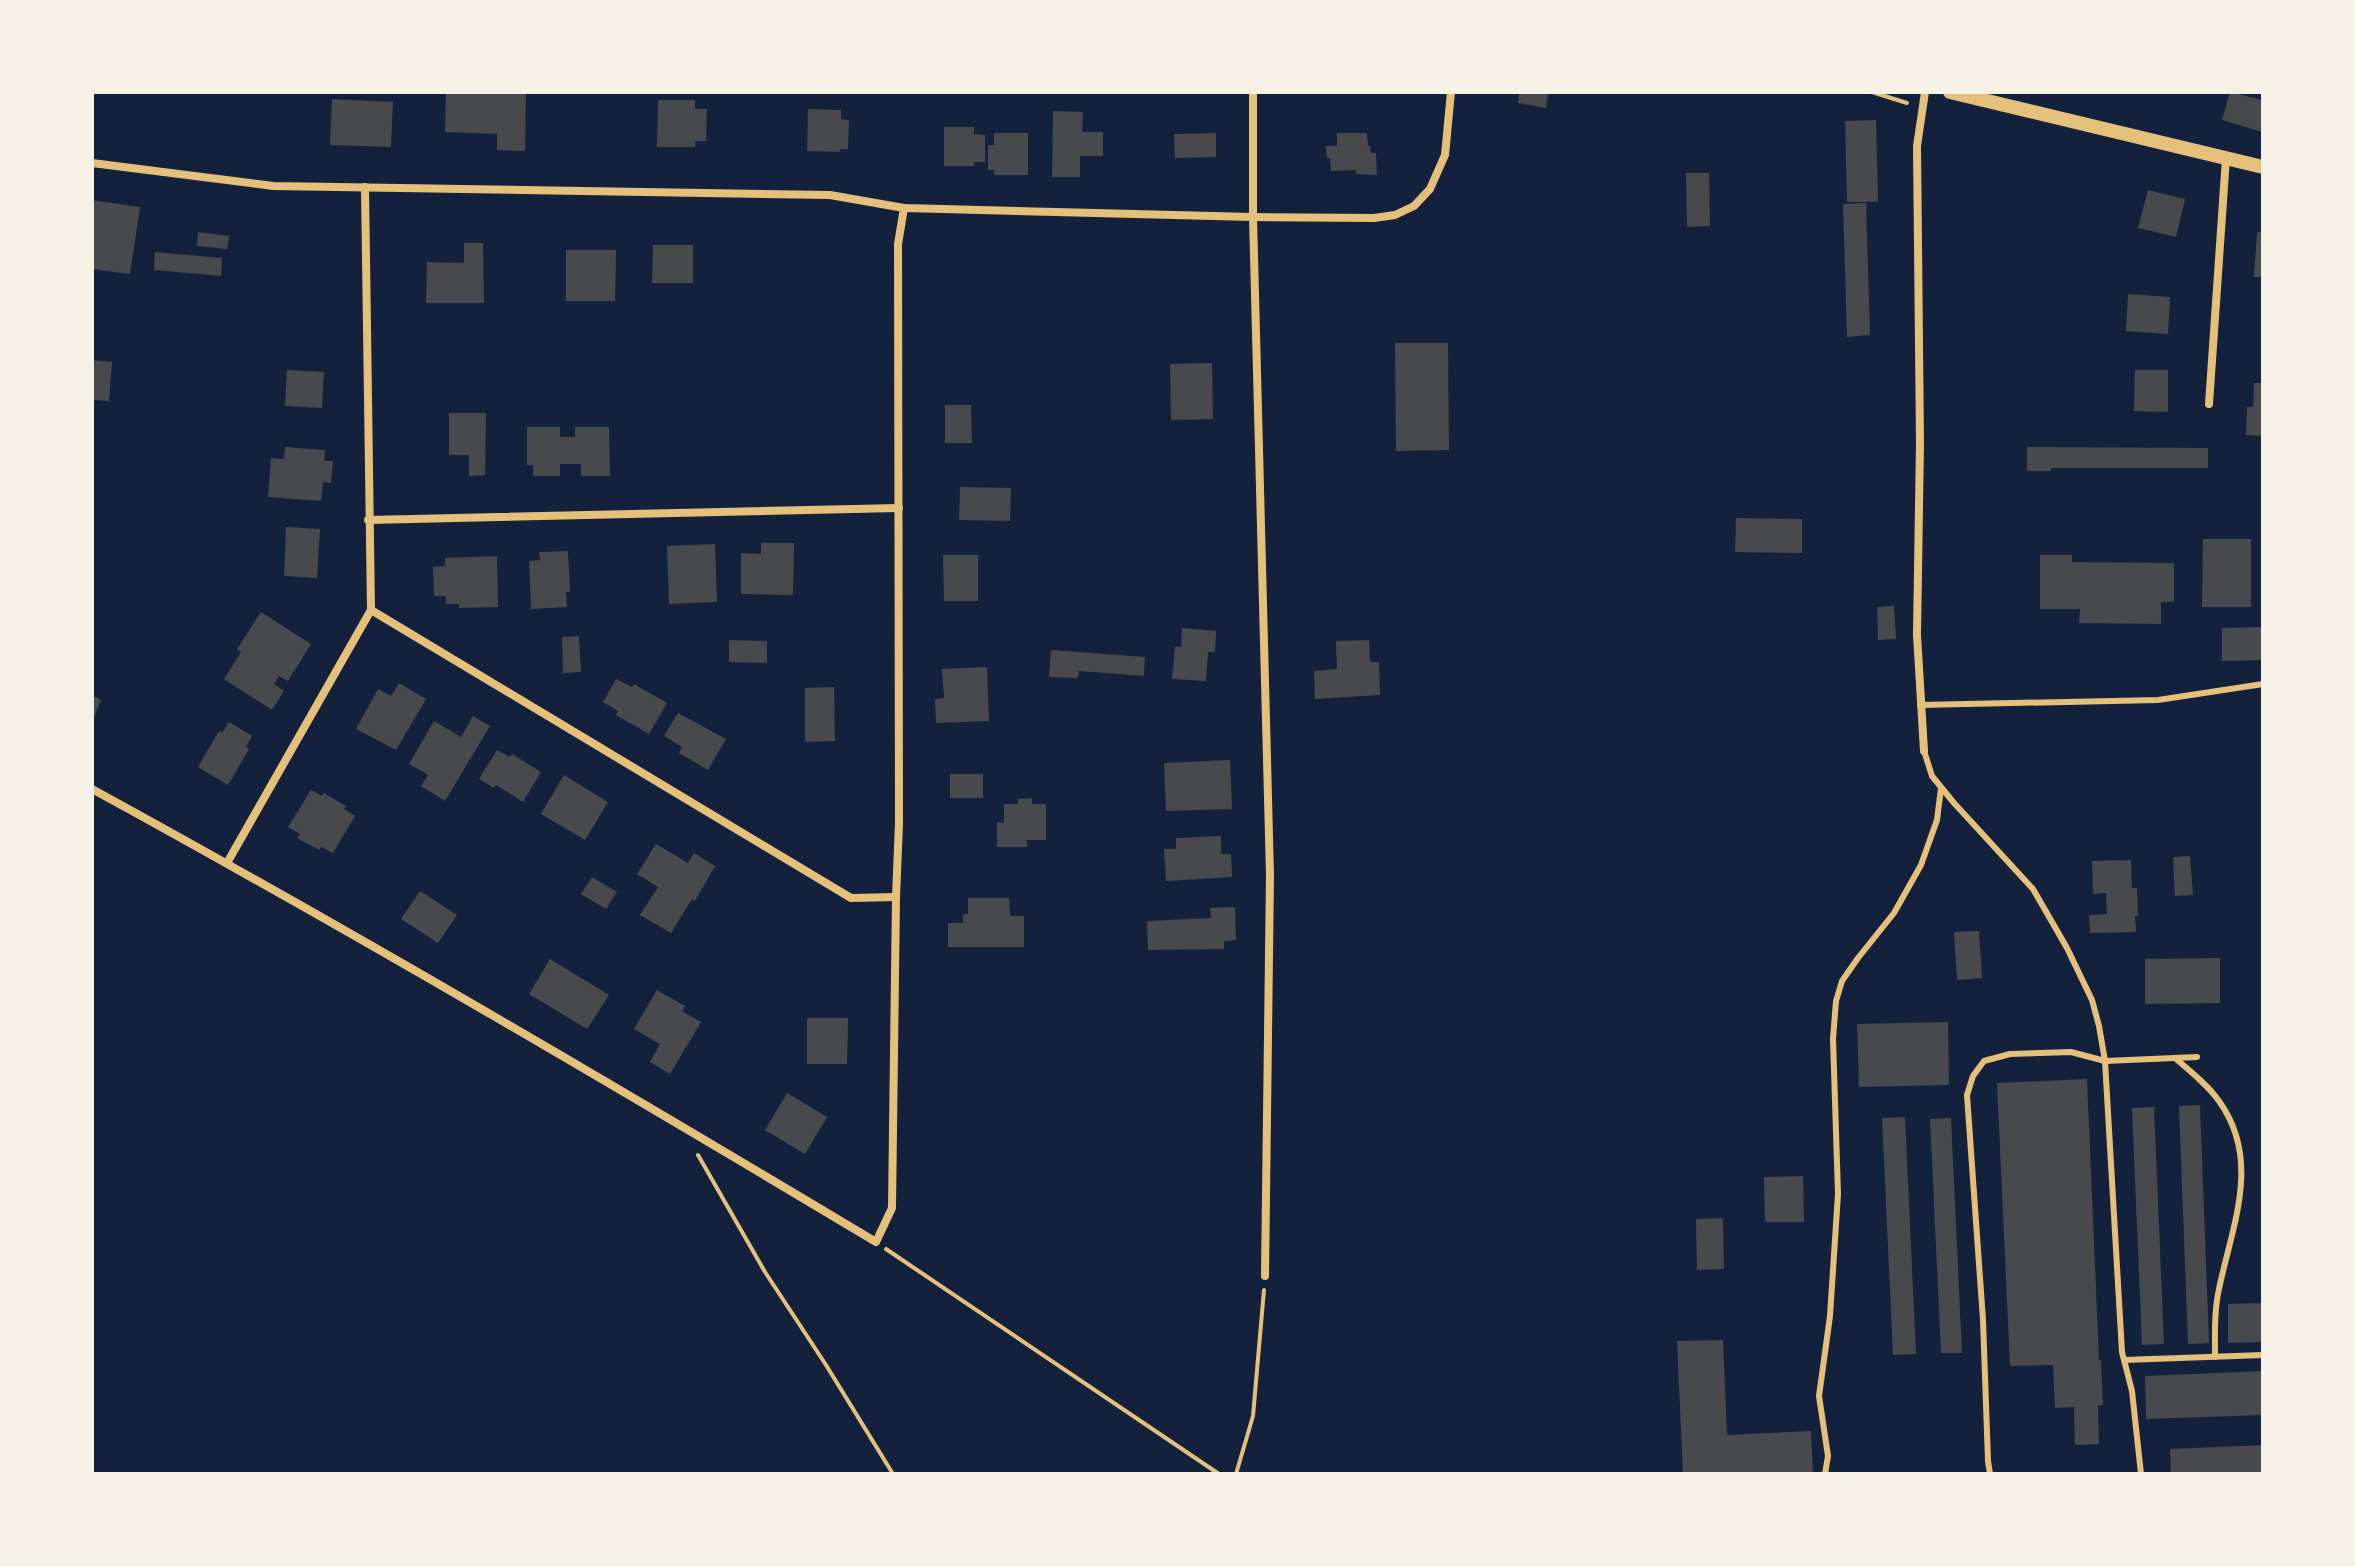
<svg xmlns="http://www.w3.org/2000/svg" width="2355" height="1566" font-family="'Archivo Narrow',sans-serif">
  <style>
    .building { fill: #48494c }
    .lines { fill: none; stroke-linecap: round; stroke-linejoin: round }
    .path { stroke: #e5c07b; stroke-width: 4 }
    .service { stroke: #e5c07b; stroke-width: 6 }
    .minor { stroke: #e5c07b; stroke-width: 8 }
    .tertiary { stroke: #e5c07b; stroke-width: 14 }
  </style>
  <rect width="100%" height="100%" fill="#14213d"/>
  <!-- building -->
  <g class="building">
    <polygon points="446,92 526,92 525,151 497,150 497,134 445,132"/>
    <polygon points="1519,92 1548,93 1546,108 1518,103"/>
    <polygon points="2230,92 2263,100 2262,132 2222,120"/>
    <polygon points="332,99 393,102 391,147 330,145"/>
    <polygon points="658,100 695,100 695,109 707,109 706,141 695,141 695,147 657,147"/>
    <polygon points="808,109 841,110 841,119 849,120 848,149 840,149 840,152 807,151"/>
    <polygon points="1053,111 1083,112 1082,132 1103,132 1103,156 1080,156 1080,177 1052,177"/>
    <polygon points="1876,120 1878,202 1847,202 1845,121"/>
    <polygon points="944,127 974,127 974,134 985,135 985,162 974,162 974,166 944,166"/>
    <polygon points="994,133 1028,133 1028,175 994,175 994,170 988,170 988,145 994,145"/>
    <polygon points="1216,133 1216,157 1175,158 1174,134"/>
    <polygon points="1337,133 1367,133 1368,146 1370,146 1371,153 1376,153 1377,175 1356,174 1356,170 1331,171 1330,158 1327,158 1326,146 1337,146"/>
    <polygon points="1686,173 1709,173 1710,226 1687,227"/>
    <polygon points="2148,190 2185,199 2176,237 2138,228"/>
    <polygon points="92,200 140,207 130,274 92,269"/>
    <polygon points="1866,203 1870,335 1847,337 1843,204"/>
    <polygon points="198,232 229,236 227,249 197,246"/>
    <polygon points="2257,232 2263,232 2263,277 2254,277"/>
    <polygon points="464,243 483,243 484,303 426,303 427,262 464,263"/>
    <polygon points="653,245 693,245 693,283 652,283"/>
    <polygon points="566,250 616,250 615,301 566,301"/>
    <polygon points="155,252 222,258 221,276 154,270"/>
    <polygon points="2128,294 2170,297 2168,334 2126,331"/>
    <polygon points="1395,343 1448,343 1449,450 1396,451"/>
    <polygon points="92,360 112,362 109,401 92,400"/>
    <polygon points="1212,363 1213,419 1171,420 1170,364"/>
    <polygon points="287,370 324,372 322,408 285,406"/>
    <polygon points="2135,370 2168,370 2168,412 2134,411"/>
    <polygon points="2254,383 2263,383 2263,436 2246,435 2247,407 2253,407"/>
    <polygon points="945,405 971,405 972,443 945,443"/>
    <polygon points="449,413 486,413 485,475 469,476 469,455 449,455"/>
    <polygon points="527,427 560,427 560,437 575,437 575,427 609,427 610,476 581,476 581,464 560,464 560,476 533,476 533,465 527,465"/>
    <polygon points="285,447 325,450 324,461 333,461 331,483 323,482 321,501 268,497 271,458 284,459"/>
    <polygon points="2027,447 2208,448 2208,468 2051,468 2051,471 2027,471"/>
    <polygon points="960,487 1011,488 1010,521 959,520"/>
    <polygon points="1736,518 1802,519 1802,553 1735,552"/>
    <polygon points="286,527 320,529 317,578 284,576"/>
    <polygon points="2203,539 2251,539 2251,607 2202,607"/>
    <polygon points="761,543 794,543 793,595 741,594 741,553 761,554"/>
    <polygon points="715,544 717,602 669,604 667,546"/>
    <polygon points="568,551 570,592 566,592 567,607 531,609 529,561 540,560 539,552"/>
    <polygon points="943,555 978,555 978,601 944,601"/>
    <polygon points="2040,555 2072,555 2072,562 2174,563 2174,602 2161,602 2161,624 2079,623 2080,609 2040,609"/>
    <polygon points="497,556 498,607 459,608 459,604 446,604 446,596 434,596 433,567 445,566 445,558"/>
    <polygon points="1894,606 1896,639 1878,640 1877,607"/>
    <polygon points="261,612 311,644 288,681 279,676 274,684 284,691 272,710 224,679 241,652 237,649"/>
    <polygon points="2263,627 2263,660 2222,661 2222,628"/>
    <polygon points="1182,628 1216,631 1215,652 1208,652 1206,681 1172,679 1175,647 1181,647"/>
    <polygon points="579,636 581,672 563,673 562,637"/>
    <polygon points="729,640 767,641 767,663 729,662"/>
    <polygon points="1369,640 1370,662 1379,662 1380,695 1315,699 1314,671 1337,669 1336,641"/>
    <polygon points="1051,650 1145,657 1144,676 1079,671 1078,678 1049,677"/>
    <polygon points="987,667 989,721 936,723 935,699 944,698 942,669"/>
    <polygon points="616,679 632,687 634,684 667,703 649,734 616,715 618,711 603,702"/>
    <polygon points="399,683 426,699 396,750 356,729 378,689 391,696"/>
    <polygon points="834,687 835,741 805,742 805,688"/>
    <polygon points="92,695 101,700 92,722"/>
    <polygon points="678,713 726,739 708,770 679,753 682,747 664,736"/>
    <polygon points="473,716 490,726 445,801 421,786 428,775 409,764 434,721 461,737"/>
    <polygon points="229,722 252,736 246,747 249,749 228,785 198,767 219,731 222,733"/>
    <polygon points="497,750 510,757 512,754 541,772 523,802 496,785 494,788 479,779"/>
    <polygon points="1230,760 1232,809 1166,811 1164,763"/>
    <rect x="950" y="774" width="33" height="24"/>
    <polygon points="564,775 608,802 585,840 541,814"/>
    <polygon points="311,790 322,796 324,793 346,806 344,809 355,816 333,853 321,847 319,850 297,838 300,834 288,827"/>
    <polygon points="1032,798 1032,804 1046,804 1046,840 1027,840 1027,847 997,847 997,822 1004,823 1004,804 1018,804 1018,799"/>
    <polygon points="1221,836 1221,854 1231,854 1232,877 1166,881 1164,849 1176,849 1176,838"/>
    <polygon points="656,844 688,863 694,853 715,866 695,901 692,899 671,933 640,915 658,887 637,874"/>
    <polygon points="2190,856 2193,895 2175,896 2173,857"/>
    <polygon points="2131,860 2132,888 2137,888 2138,916 2135,916 2136,932 2090,933 2089,915 2107,914 2106,893 2093,894 2092,861"/>
    <polygon points="592,877 617,892 606,909 581,894"/>
    <polygon points="420,891 457,915 438,943 401,919"/>
    <polygon points="968,898 1009,898 1010,916 1024,916 1024,947 948,947 948,923 963,923 963,914 968,914"/>
    <polygon points="1235,907 1236,940 1224,941 1224,949 1148,950 1147,921 1211,918 1210,908"/>
    <polygon points="1979,931 1982,978 1957,980 1954,932"/>
    <polygon points="2220,958 2220,1003 2145,1004 2145,959"/>
    <polygon points="550,959 609,995 587,1029 529,994"/>
    <polygon points="657,990 685,1006 682,1011 701,1022 670,1074 650,1062 660,1044 634,1029"/>
    <polygon points="807,1018 848,1018 847,1064 807,1064"/>
    <polygon points="1948,1022 1949,1085 1859,1087 1857,1024"/>
    <polygon points="2087,1079 2099,1360 2101,1360 2103,1405 2098,1406 2099,1444 2075,1445 2074,1407 2055,1408 2053,1365 2010,1366 1997,1083"/>
    <polygon points="787,1093 827,1117 805,1154 765,1130"/>
    <polygon points="2200,1105 2209,1343 2188,1344 2179,1106"/>
    <polygon points="2154,1107 2164,1344 2142,1345 2132,1108"/>
    <polygon points="1905,1117 1916,1354 1893,1355 1882,1118"/>
    <polygon points="1951,1118 1962,1353 1941,1353 1930,1119"/>
    <polygon points="1803,1176 1804,1222 1765,1222 1764,1177"/>
    <polygon points="1723,1218 1724,1269 1697,1270 1696,1219"/>
    <polygon points="2263,1303 2263,1342 2228,1343 2228,1304"/>
    <polygon points="1723,1340 1727,1435 1811,1431 1813,1474 1683,1474 1677,1341"/>
    <polygon points="2263,1371 2263,1415 2146,1419 2145,1376"/>
    <polygon points="2263,1445 2263,1474 2171,1474 2170,1449"/>
  </g>
  <g class="lines">
    <!-- path -->
    <g class="path">
      <polyline points="1872,92 1907,103"/>
      <polyline points="698,1155 765,1272 826,1365 893,1474"/>
      <polyline points="886,1249 1219,1474"/>
      <polyline points="1236,1474 1253,1416 1264,1290"/>
    </g>
    <!-- service -->
    <g class="service">
      <polyline points="1920,705 2158,700 2263,684"/>
      <polyline points="1924,751 1932,776 1954,803 2033,889 2067,948 2092,1000 2099,1026 2105,1061 2122,1352 2132,1391 2141,1474"/>
      <path d="M2175 1058C2190 1071 2207 1084 2219 1101 2262 1161 2232 1226 2219 1289 2214 1311 2215 1335 2215 1357"/>
      <polyline points="2124,1360 2263,1355"/>
      <polyline points="1825,1474 1828,1456 1819,1396 1830,1316 1838,1194 1833,1039 1836,1001 1842,981 1858,958 1894,913 1921,865 1937,820 1941,788"/>
      <polyline points="1990,1474 1988,1461 1983,1320 1967,1095 1973,1076 1984,1061 2010,1054 2071,1052 2105,1061 2197,1057"/>
    </g>
    <!-- minor -->
    <g class="minor">
      <polyline points="1253,92 1253,217 1270,875 1265,1276"/>
      <polyline points="92,163 273,186 830,195 904,208 1253,217 1374,218 1395,215 1414,206 1430,189 1445,155 1451,92"/>
      <polyline points="2209,404 2226,158"/>
      <polyline points="368,520 899,508"/>
      <polyline points="371,610 851,898 896,897"/>
      <polyline points="1924,751 1917,635 1920,443 1917,146 1925,92"/>
      <path d="M92 789C357 934 617 1087 876 1242L892 1208 896 897 899 823 898 244 904 208"/>
      <polyline points="227,863 371,610 365,187"/>
    </g>
    <!-- tertiary -->
    <polyline class="tertiary" points="1950,92 2263,167"/>
  </g>
  <!-- border -->
  <rect width="2355" height="1566" fill="none" stroke="#f6f1e7" stroke-width="188"/>
</svg>
